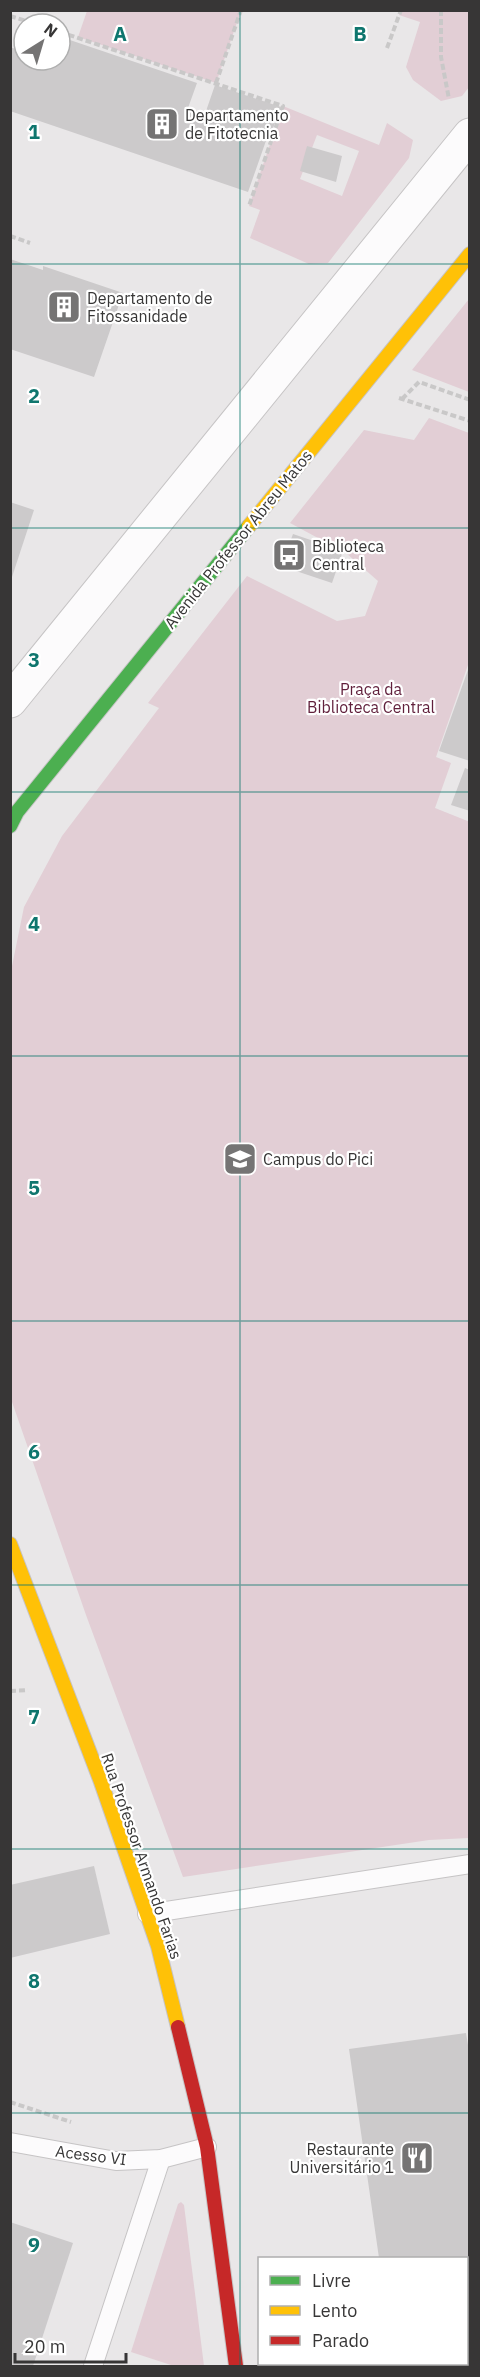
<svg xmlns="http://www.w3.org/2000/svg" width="480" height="2377" font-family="'IBM Plex Sans',sans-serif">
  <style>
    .green { fill: #e2ced5; fill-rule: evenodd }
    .building { fill: #cccacb }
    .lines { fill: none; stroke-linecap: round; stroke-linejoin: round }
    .lane-casing { stroke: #c6c4c5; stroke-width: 20 }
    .street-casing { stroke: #c6c4c5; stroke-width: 35 }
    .fast-casing { stroke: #c6c4c5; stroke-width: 16 }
    .slow-casing { stroke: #c6c4c5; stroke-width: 16 }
    .jam-casing { stroke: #c6c4c5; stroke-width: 16 }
    .path { stroke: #c9c8c8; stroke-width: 4; stroke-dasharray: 6 3; stroke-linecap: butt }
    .lane { stroke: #fcfbfc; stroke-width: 18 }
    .street { stroke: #fcfbfc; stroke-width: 33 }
    .fast { stroke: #4caf50; stroke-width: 14 }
    .slow { stroke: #ffc107; stroke-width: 14 }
    .jam { stroke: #c62828; stroke-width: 14 }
    .grid { fill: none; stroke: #0f766e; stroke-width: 1.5; stroke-opacity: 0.55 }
    .labels { text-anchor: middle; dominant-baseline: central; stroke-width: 4.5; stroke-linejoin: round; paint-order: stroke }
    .poi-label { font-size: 16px; fill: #373636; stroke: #fff; text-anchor: start }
    .street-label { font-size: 16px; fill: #373636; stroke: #fff }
    .park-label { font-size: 16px; fill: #601f3b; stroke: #fff }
    .grid-label { font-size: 20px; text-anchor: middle; font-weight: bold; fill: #0f766e; stroke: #fff; stroke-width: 4.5; stroke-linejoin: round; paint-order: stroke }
  </style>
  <rect width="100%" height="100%" fill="#e9e7e8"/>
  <!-- green -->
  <g class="green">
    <polygon points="401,10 469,11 469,87 462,96 441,101 413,80 406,67 420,22 399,15"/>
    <polygon points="87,11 87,10 241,11 216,83 78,37"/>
    <path d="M283 106 379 145 387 123 413 140 409 158 328 263 309 264 250 238 260 210 249 206ZM317 135 359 151 342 196 300 179Z"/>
    <polygon points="469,299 470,392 469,392 412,370"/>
    <polygon points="429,418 469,433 469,662 436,757 451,763 435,808 470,822 469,1838 429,1840 183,1877 86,1615 11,1399 10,976 24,907 62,836 159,708 148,703 247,576 337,621 365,616 378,581 346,553 290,523 364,430 414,440"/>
    <polygon points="181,2202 184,2205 204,2366 174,2366 131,2352 178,2204"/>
  </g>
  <!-- building -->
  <g class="building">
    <polygon points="64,38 197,83 188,108 205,114 215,85 281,107 270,136 268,135 248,192 10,111 10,47 24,52 24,60 47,60 56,63 57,60 60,60 60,49"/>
    <polygon points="307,146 342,156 336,182 300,171"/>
    <polygon points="10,259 43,270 43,266 123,293 94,377 10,349"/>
    <polygon points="10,502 34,510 11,580 10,580"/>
    <polygon points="293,534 343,551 332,583 281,566"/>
    <polygon points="469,667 470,667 470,761 439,751"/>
    <polygon points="465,768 470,770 470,811 451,805"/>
    <polygon points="94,1866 110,1934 10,1958 10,1885"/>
    <polygon points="466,2033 470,2057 470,2318 466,2318 466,2258 379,2258 349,2049"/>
    <polygon points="10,2222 73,2243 33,2366 10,2366"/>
    <polygon points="339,2364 429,2364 430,2366 340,2366"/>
  </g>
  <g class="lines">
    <defs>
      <g id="lane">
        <polyline points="147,1914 470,1864"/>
        <polyline points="10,2142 116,2161 161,2159 207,2147"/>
        <polyline points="93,2366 161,2159"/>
      </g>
      <polyline id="street" points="10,701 470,135"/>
      <polyline id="fast" points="10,826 17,812 249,526"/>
      <g id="slow">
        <polyline points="249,526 470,254"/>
        <polyline points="10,1544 101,1782 158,1946 178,2027"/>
      </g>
      <polyline id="jam" points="178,2027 207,2147 236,2366"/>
    </defs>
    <!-- lane casing -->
    <use href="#lane" class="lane-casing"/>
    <!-- street casing -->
    <use href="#street" class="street-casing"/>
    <!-- fast casing -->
    <use href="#fast" class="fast-casing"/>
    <!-- slow casing -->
    <use href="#slow" class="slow-casing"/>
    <!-- jam casing -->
    <use href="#jam" class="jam-casing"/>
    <!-- path -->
    <g class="path">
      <polyline points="441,10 441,57 449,99"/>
      <polyline points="10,16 36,24"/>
      <polyline points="60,32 283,106 249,206"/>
      <polyline points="387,48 401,10"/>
      <polyline points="216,83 241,10"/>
      <polyline points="10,236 30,243"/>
      <polyline points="399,398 470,421"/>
      <polyline points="402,399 419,382 470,400"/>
      <polyline points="10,1691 28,1690"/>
      <polyline points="10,2102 71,2122"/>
    </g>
    <!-- lane -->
    <use href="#lane" class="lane"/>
    <!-- street -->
    <use href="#street" class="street"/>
    <!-- fast -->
    <use href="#fast" class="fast"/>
    <!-- slow -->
    <use href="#slow" class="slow"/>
    <!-- jam -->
    <use href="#jam" class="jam"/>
  </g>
  <!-- grid -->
  <path class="grid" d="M240 10V2366M10 264H470M10 528H470M10 792H470M10 1056H470M10 1321H470M10 1585H470M10 1849H470M10 2113H470"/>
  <!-- icons -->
  <defs>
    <symbol id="building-square" viewBox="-11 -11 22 22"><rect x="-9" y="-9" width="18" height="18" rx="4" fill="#757474" stroke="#fff"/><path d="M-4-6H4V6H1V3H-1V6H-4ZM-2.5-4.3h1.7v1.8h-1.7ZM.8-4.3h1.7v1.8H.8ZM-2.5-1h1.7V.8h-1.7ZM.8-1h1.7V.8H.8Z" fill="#fff"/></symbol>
    <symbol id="bus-square" viewBox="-11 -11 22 22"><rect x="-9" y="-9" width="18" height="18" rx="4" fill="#757474" stroke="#fff"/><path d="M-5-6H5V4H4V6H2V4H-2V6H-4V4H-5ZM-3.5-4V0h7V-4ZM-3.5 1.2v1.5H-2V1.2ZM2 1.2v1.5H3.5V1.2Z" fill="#fff"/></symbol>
    <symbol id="university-square" viewBox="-11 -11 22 22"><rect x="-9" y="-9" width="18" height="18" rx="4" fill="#757474" stroke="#fff"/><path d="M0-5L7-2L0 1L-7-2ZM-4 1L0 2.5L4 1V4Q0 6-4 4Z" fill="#fff"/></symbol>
    <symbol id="restaurant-square" viewBox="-11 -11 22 22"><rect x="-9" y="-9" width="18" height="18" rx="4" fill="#757474" stroke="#fff"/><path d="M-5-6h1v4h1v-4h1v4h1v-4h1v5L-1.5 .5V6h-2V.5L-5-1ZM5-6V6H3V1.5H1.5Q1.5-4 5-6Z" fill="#fff"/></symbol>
  </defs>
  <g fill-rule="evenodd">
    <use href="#building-square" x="143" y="105" width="38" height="38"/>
    <use href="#building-square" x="45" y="288" width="38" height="38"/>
    <use href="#bus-square" x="270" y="536" width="38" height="38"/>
    <use href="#university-square" x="221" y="1140" width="38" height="38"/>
    <use href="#restaurant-square" x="398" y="2139" width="38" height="38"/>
  </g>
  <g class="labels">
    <!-- poi labels -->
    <g class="poi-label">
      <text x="185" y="115">Departamento<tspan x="185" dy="18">de Fitotecnia</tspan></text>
      <text x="87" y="298">Departamento de<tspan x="87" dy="18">Fitossanidade</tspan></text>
      <text x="312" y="546">Biblioteca<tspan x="312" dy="18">Central</tspan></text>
      <text x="263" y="1159">Campus do Pici</text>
      <text x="394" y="2149" text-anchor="end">Restaurante<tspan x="394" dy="18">Universitário 1</tspan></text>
    </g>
    <!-- street labels -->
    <g class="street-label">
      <text transform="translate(238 539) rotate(-51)">Avenida Professor Abreu Matos</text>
      <text transform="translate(142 1856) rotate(71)">Rua Professor Armando Farias</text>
      <text transform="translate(91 2155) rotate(7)">Acesso VI</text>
    </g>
    <!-- park labels -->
    <g class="park-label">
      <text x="371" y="689">Praça da<tspan x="371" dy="18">Biblioteca Central</tspan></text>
    </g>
  </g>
  <g class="grid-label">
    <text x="120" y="41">A</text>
    <text x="360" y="41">B</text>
    <text x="34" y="139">1</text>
    <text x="34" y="403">2</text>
    <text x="34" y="667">3</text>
    <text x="34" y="931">4</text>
    <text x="34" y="1195">5</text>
    <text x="34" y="1459">6</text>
    <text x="34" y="1724">7</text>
    <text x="34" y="1988">8</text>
    <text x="34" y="2252">9</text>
  </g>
  <!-- border -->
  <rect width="480" height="2377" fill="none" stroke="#373636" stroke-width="24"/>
  <!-- legend -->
  <rect x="258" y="2257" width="210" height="108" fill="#ffffff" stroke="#afafaf" stroke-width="1.5"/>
  <rect x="270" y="2276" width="30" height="9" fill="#4caf50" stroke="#afafaf" stroke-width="1.5"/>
  <text x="312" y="2287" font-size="18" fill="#373636">Livre</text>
  <rect x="270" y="2306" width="30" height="9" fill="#ffc107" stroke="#afafaf" stroke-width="1.5"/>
  <text x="312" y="2317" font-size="18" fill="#373636">Lento</text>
  <rect x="270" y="2336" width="30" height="9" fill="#c62828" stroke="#afafaf" stroke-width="1.5"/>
  <text x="312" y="2347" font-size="18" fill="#373636">Parado</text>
  <!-- north arrow -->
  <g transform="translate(42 42) rotate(37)"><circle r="28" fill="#ffffff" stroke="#afafaf" stroke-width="1.5"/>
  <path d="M0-4.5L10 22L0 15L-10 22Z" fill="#757474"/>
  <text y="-9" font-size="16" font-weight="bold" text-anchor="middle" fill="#373636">N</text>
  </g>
  <!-- scale -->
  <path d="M15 2353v9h111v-9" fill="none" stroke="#373636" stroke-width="3"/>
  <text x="24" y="2353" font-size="18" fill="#373636" stroke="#ffffff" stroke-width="4.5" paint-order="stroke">20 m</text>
</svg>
